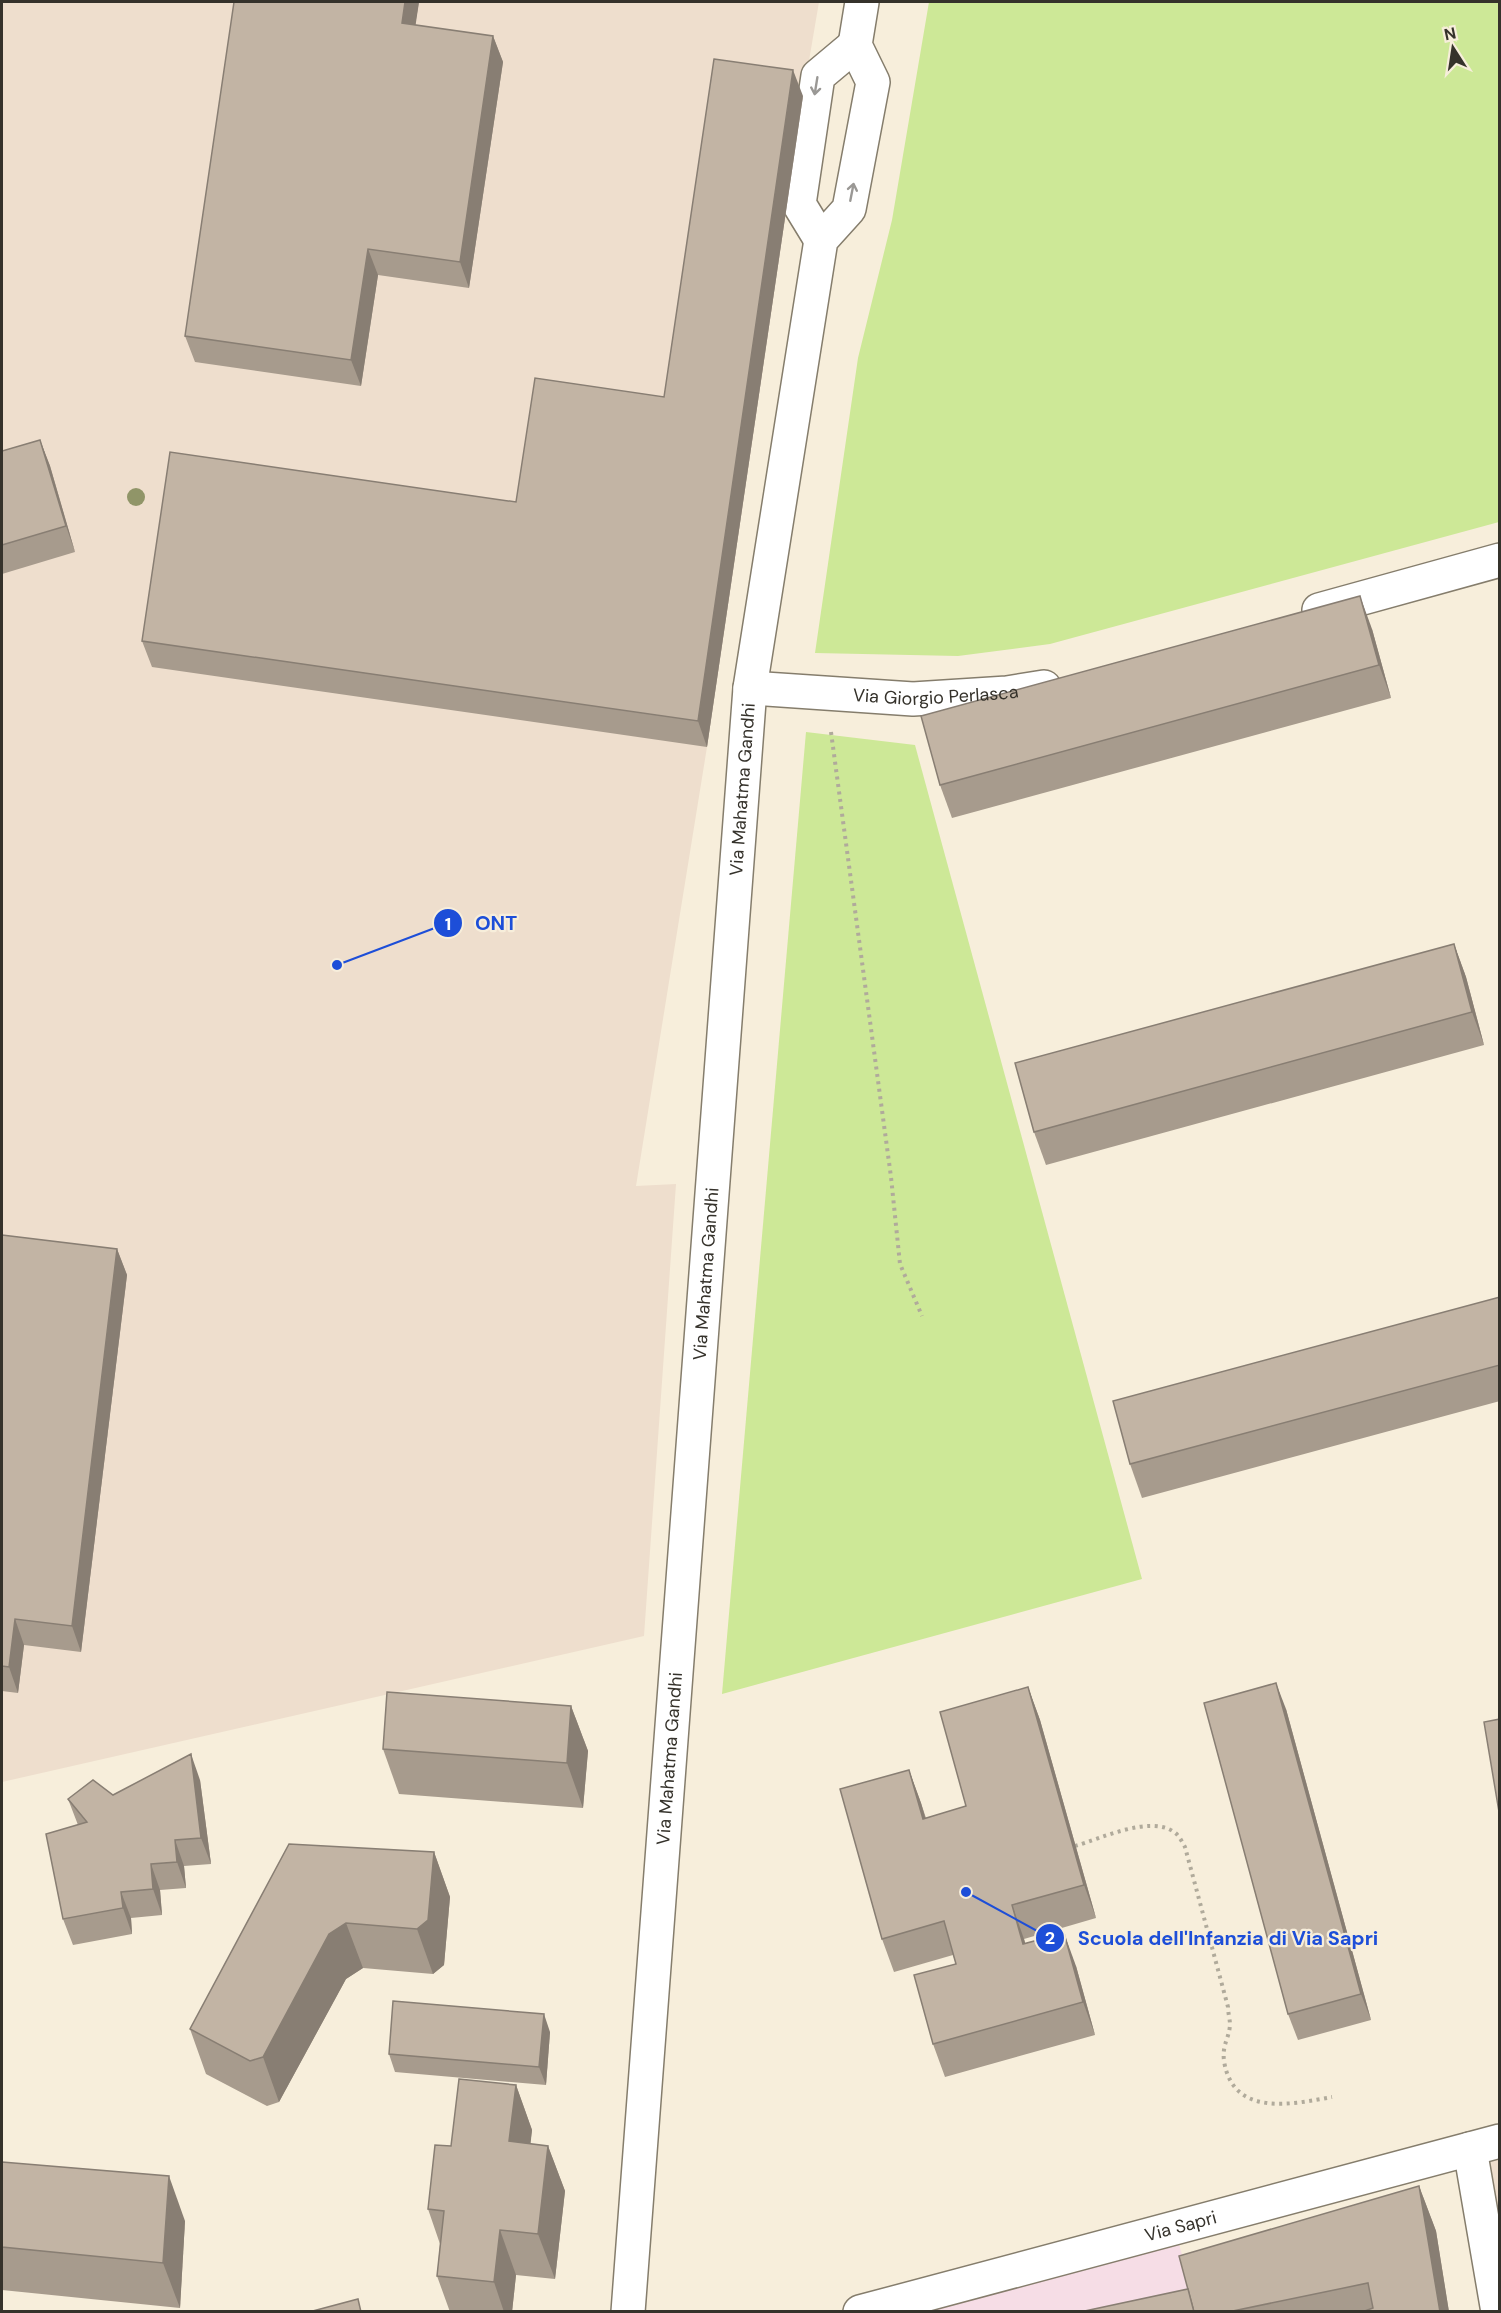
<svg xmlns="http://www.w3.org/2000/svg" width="1501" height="2313" font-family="'DM Sans',sans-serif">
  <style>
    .commercial { fill: #f6dde6 }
    .industrial { fill: #eedecd }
    .green { fill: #cde897 }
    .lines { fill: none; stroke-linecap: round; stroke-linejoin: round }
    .minor-casing { stroke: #857d6c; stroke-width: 36 }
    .path { stroke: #b0aa9b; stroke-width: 4; stroke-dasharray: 3 4.5; stroke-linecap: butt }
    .minor { stroke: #fff; stroke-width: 33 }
    .tree { fill: #909568 }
    .wall { fill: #a79b8d }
    .shaded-wall { fill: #887e73 }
    .building { fill: #c2b4a4; stroke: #887e73; stroke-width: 1.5 }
    .oneway { stroke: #9a9895 }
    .labels { text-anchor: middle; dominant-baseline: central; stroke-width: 4.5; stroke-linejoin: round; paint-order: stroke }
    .street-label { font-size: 18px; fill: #35322b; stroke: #f7eedb }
    .leader { fill: none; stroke: #1d4ed8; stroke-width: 2 }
    .callout-dot { fill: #1d4ed8; stroke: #f7eedb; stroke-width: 2 }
    .mark-label { font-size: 18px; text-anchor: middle; font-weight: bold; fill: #fff }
    .callout-label { font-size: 20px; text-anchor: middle; font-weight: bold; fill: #1d4ed8; stroke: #f7eedb; stroke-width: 4.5; stroke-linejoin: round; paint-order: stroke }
  </style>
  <rect width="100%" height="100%" fill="#f7eedb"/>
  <!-- commercial -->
  <polygon class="commercial" points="1175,2231 1199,2311 876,2312"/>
  <!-- industrial -->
  <g class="industrial">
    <polygon points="2,2 819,2 803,96 707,747 636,1186 676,1184 644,1636 2,1782"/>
    <polygon points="1499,2144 1499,2245 1483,2148"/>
  </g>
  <!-- green -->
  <g class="green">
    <polygon points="929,2 1499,2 1499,522 1050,644 958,656 815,653 858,358 892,220"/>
    <polygon points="806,732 915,745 1142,1579 722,1694"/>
  </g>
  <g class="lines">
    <defs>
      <g id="minor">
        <polyline points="821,240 799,204 818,76 855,45"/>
        <polyline points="1319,610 1500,560"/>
        <path id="s1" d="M750 688 913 699 1007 693 1044 687"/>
        <polyline points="1470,2149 1498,2312"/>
        <path id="s2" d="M628 2312 750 688 821 240 849 209 873 82 855 45 862 2"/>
        <path id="s3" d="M860 2312 1500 2141"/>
      </g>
    </defs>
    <!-- minor casing -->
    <use href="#minor" class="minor-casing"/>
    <!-- path -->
    <g class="path">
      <polyline points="831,732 891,1177 900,1264 922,1316"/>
      <path d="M1075 1846C1102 1838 1150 1815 1174 1832 1179 1835 1182 1842 1185 1847L1228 2007C1228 2013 1230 2019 1230 2025 1229 2039 1222 2044 1224 2061 1233 2118 1293 2104 1332 2097"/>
    </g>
    <!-- minor -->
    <use href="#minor" class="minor"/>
  </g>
  <!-- trees -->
  <circle class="tree" cx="136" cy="497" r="9"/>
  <!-- wall -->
  <g class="wall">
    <polygon points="419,2 415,25 493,36 503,62 469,288 378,275 361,386 195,362 185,336"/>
    <polygon points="803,96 707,747 152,667 142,641 516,502 664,397"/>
    <polygon points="40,440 50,466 75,552 2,574 2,451"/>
    <polygon points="1372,629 1391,698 952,818 940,785"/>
    <polygon points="1454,944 1466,977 1484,1045 1046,1165 1034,1132"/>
    <polygon points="2,1235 117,1249 127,1275 81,1652 24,1645 18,1693 2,1691"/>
    <polygon points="1500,1297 1500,1401 1142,1498 1130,1464"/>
    <polygon points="1028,1687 1040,1720 1096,1918 1024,1939 1025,1943 1076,1966 1095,2035 945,2077 933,2044 956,1964 953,1955 894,1972 882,1939 909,1770 921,1803 926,1818 966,1806"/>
    <polygon points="571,1706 588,1751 583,1808 399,1794 383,1749"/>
    <polygon points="1286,1709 1371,2020 1298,2040 1288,2014"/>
    <polygon points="200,1780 211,1864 184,1866 186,1888 160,1890 162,1915 131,1918 132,1934 73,1945 63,1919 78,1825 68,1799 113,1795"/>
    <polygon points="434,1852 450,1897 444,1965 433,1974 363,1968 346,1979 279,2102 267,2106 206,2074 190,2029"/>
    <polygon points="550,2032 546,2085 395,2072 389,2054"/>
    <polygon points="516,2085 532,2130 530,2144 548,2146 565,2191 555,2279 516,2275 512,2312 450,2312 437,2276 440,2244 428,2209 451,2146"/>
    <polygon points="2,2162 185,2221 180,2308 2,2290"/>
    <polygon points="1419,2186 1436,2231 1449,2312 1080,2312 1188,2289"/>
  </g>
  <!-- shaded-wall -->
  <g class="shaded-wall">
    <polygon points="405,2 419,2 412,49 402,23"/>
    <polygon points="493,36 503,62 469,288 460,262"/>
    <polygon points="793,70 803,96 707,747 698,721"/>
    <polygon points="368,249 378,275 361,386 351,360"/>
    <polygon points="40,440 50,466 75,552 66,526"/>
    <polygon points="1360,596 1372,629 1391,698 1379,665"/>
    <polygon points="1454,944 1466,977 1484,1045 1472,1012"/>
    <polygon points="117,1249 127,1275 81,1652 72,1626"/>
    <polygon points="15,1619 24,1645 18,1693 9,1667"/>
    <polygon points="1276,1683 1286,1709 1371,2020 1361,1994"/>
    <polygon points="1028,1687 1040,1720 1096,1918 1084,1885"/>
    <polygon points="571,1706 588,1751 583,1808 567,1763"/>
    <polygon points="191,1754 200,1780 211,1864 201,1838"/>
    <polygon points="909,1770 921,1803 935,1852 923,1819"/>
    <polygon points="175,1840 184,1866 186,1888 177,1862"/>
    <polygon points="434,1852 450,1897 444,1965 433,1974 417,1929"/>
    <polygon points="151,1864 160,1890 162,1915 153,1889"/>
    <polygon points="121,1892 131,1918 132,1934 123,1908"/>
    <polygon points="1012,1905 1024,1939 1035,1977 1023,1944"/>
    <polygon points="346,1923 363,1968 346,1979 279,2102 263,2057 329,1934"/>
    <polygon points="1064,1933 1076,1966 1095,2035 1083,2002"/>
    <polygon points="544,2014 550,2032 546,2085 539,2067"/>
    <polygon points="516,2085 532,2130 526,2186 509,2141"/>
    <polygon points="548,2146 565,2191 555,2279 538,2234"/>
    <polygon points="169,2176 185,2221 180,2308 163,2263"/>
    <polygon points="1419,2186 1436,2231 1449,2312 1440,2312"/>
    <polygon points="500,2230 516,2275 512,2312 504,2312 494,2282"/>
  </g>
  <!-- building -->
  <g class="building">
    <polygon points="234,2 405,2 402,23 493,36 460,262 368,249 351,360 185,336"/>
    <polygon points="714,59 793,70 698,721 142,641 170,452 516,502 535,378 664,397"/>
    <polygon points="40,440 66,526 2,545 2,451"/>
    <polygon points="1360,596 1379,665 940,785 921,716"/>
    <polygon points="1454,944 1472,1012 1034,1132 1015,1063"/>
    <polygon points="2,1235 117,1249 72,1626 15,1619 9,1667 2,1666"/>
    <polygon points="1500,1297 1500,1365 1130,1464 1113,1401"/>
    <polygon points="1276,1683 1361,1994 1288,2014 1204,1703"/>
    <polygon points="1028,1687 1084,1885 1012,1905 1023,1944 1064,1933 1083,2002 933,2044 914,1975 956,1964 944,1921 882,1939 840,1789 909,1770 923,1819 966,1806 940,1712"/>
    <polygon points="387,1692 571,1706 567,1763 383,1749"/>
    <polygon points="1500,1719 1500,1818 1484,1722"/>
    <polygon points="191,1754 201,1838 175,1840 177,1862 151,1864 153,1889 121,1892 123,1908 63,1919 46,1834 87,1822 68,1799 93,1780 113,1795"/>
    <polygon points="289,1844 434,1852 428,1920 417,1929 346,1923 329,1934 263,2057 250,2061 190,2029"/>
    <polygon points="393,2001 544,2014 539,2067 389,2054"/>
    <polygon points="459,2079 516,2085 509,2141 548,2146 538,2234 500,2230 494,2282 437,2276 444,2211 428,2209 435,2145 451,2146"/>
    <polygon points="2,2162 169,2176 163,2263 2,2247"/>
    <polygon points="1419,2186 1440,2312 1362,2312 1373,2308 1368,2283 1228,2312 1194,2312 1179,2256"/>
    <polygon points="1188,2289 1194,2312 1080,2312"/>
    <polygon points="358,2299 361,2312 309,2312"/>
  </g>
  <!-- one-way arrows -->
  <defs><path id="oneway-shaft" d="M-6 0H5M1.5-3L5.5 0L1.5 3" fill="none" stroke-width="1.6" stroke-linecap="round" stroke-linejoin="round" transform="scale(1.5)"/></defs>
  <g class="oneway">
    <use href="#oneway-shaft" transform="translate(816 86) rotate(99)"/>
    <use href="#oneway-shaft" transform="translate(852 192) rotate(-79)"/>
  </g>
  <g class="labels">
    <!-- street labels -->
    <g class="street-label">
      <text stroke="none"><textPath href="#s1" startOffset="186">Via Giorgio Perlasca</textPath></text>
      <text stroke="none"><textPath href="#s2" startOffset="1527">Via Mahatma Gandhi</textPath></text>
      <text stroke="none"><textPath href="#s2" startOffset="1041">Via Mahatma Gandhi</textPath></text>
      <text stroke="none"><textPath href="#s2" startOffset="555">Via Mahatma Gandhi</textPath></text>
      <text stroke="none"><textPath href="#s3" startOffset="332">Via Sapri</textPath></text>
    </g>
  </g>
  <!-- callouts -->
  <path class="leader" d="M337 965L448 923M966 1892L1050 1938"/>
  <g class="callout-dot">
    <circle cx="337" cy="965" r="6"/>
    <circle cx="966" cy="1892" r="6"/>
    <circle cx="448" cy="923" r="15"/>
    <circle cx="1050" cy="1938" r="15"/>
  </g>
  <g class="mark-label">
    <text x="448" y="930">1</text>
    <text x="1050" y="1944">2</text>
  </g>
  <g class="callout-label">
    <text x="496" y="930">ONT</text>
    <text x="1228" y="1945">Scuola dell'Infanzia di Via Sapri</text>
  </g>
  <!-- border -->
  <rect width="1501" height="2313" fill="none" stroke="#35322b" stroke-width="6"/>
  <!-- north arrow -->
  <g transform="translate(1453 48) rotate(348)" stroke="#f7eedb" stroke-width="4.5" paint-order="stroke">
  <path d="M0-4.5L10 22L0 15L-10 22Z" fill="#35322b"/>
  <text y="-9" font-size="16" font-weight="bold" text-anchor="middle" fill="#35322b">N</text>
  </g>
</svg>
